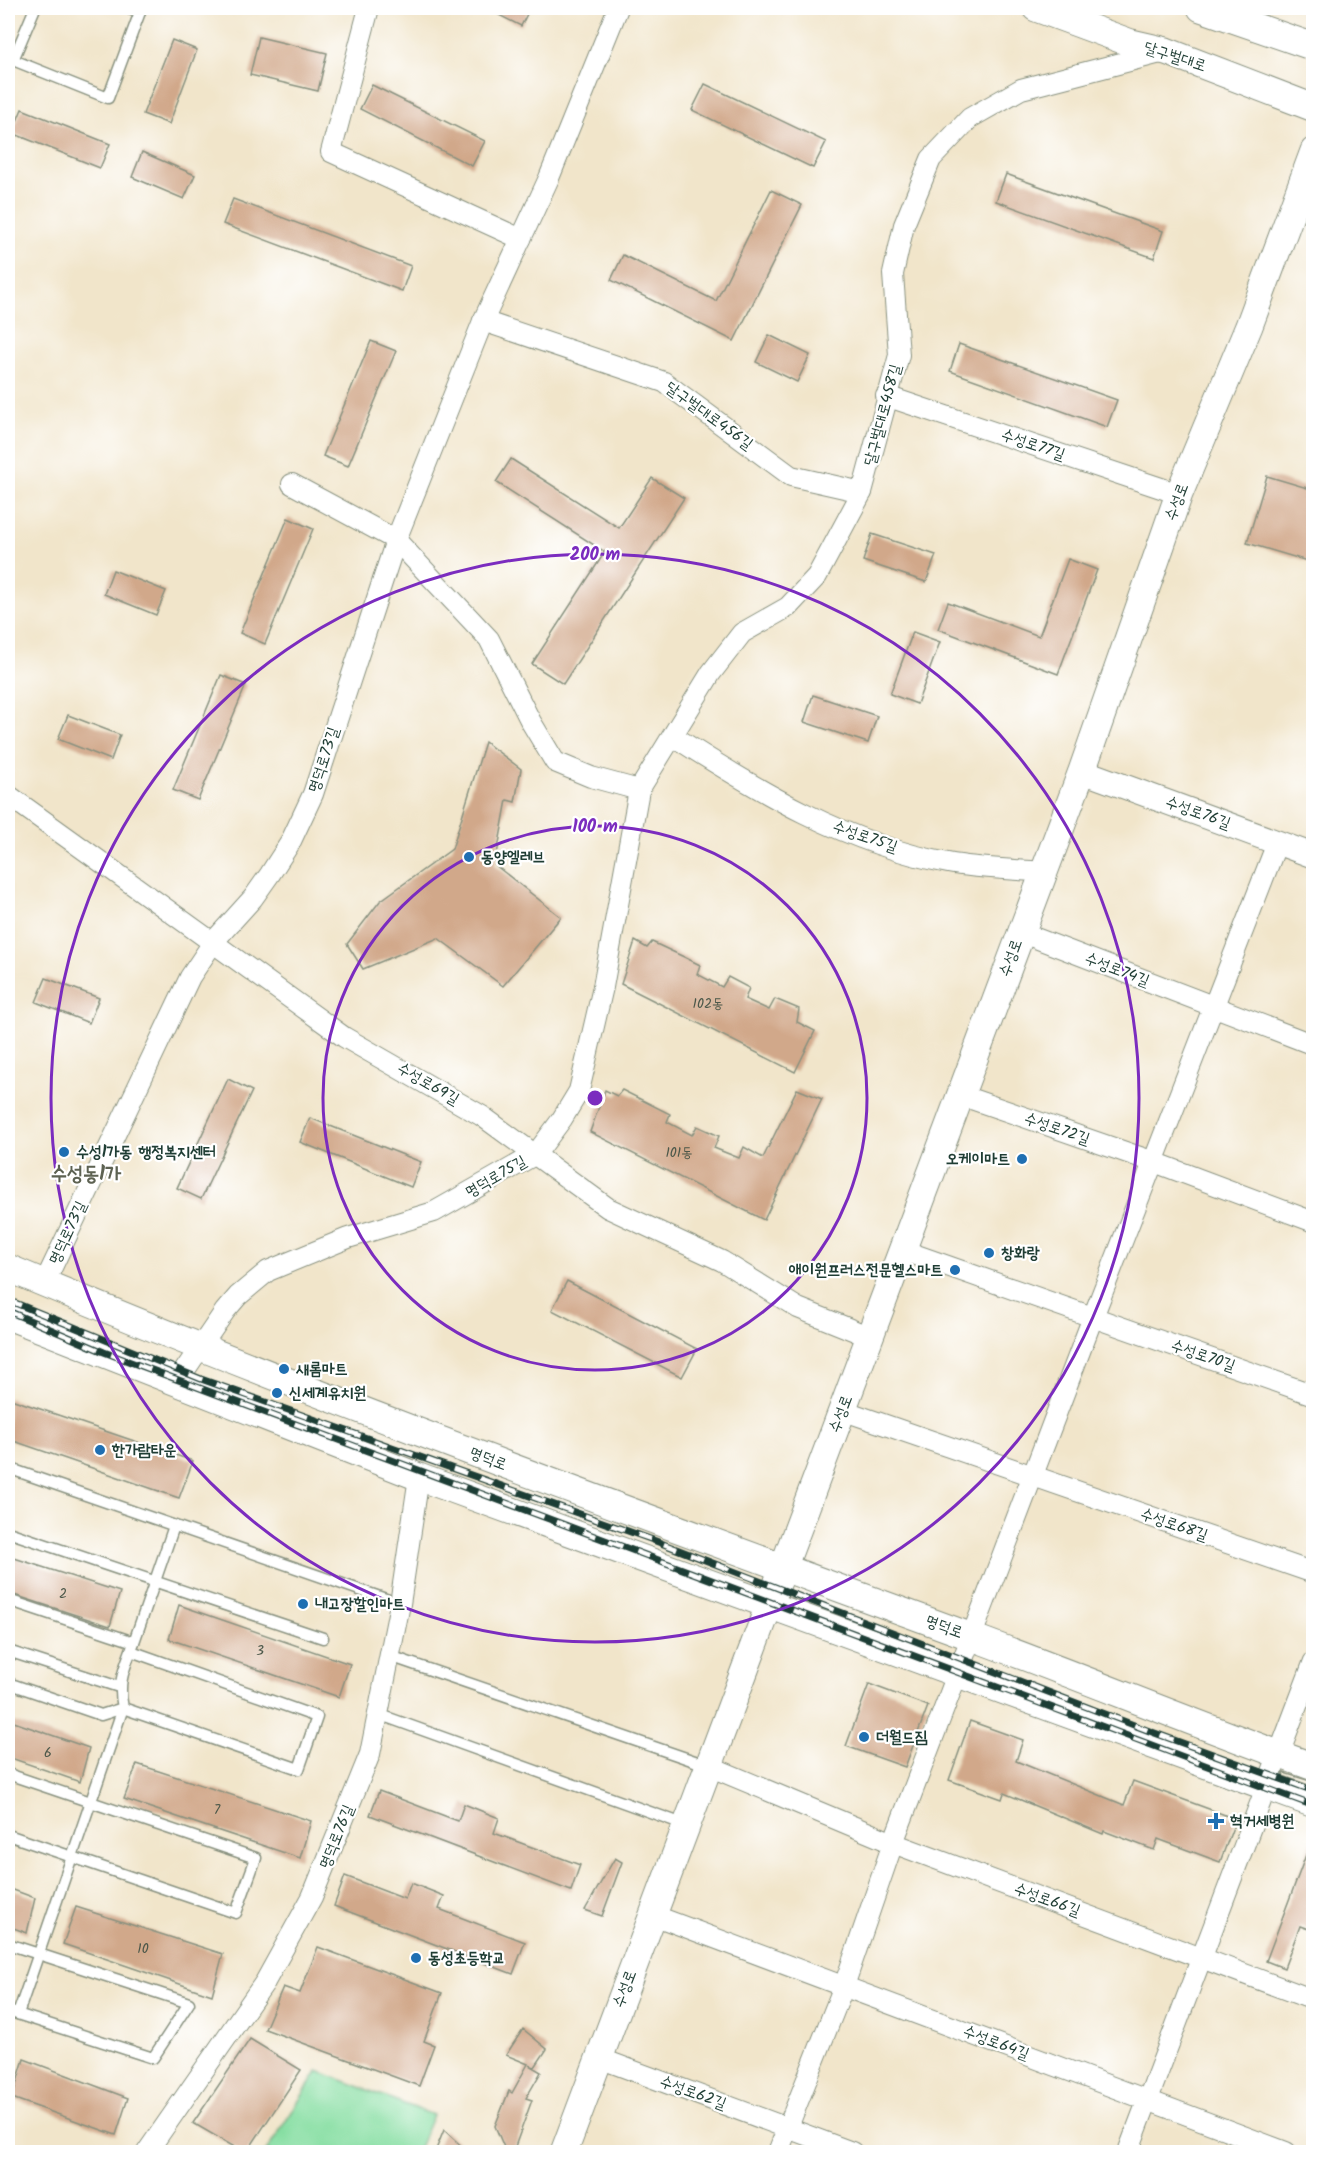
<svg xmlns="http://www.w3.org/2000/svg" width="1321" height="2160" font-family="Kalam,'Poor Story',sans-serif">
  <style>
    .green { fill: #86dea2; stroke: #528e6b; stroke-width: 1.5 }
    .building { fill: #d1a88a }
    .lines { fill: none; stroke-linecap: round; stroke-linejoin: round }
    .service-casing { stroke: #88917f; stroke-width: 13 }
    .minor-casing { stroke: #88917f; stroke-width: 22 }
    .tertiary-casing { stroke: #88917f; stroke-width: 26 }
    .secondary-casing { stroke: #88917f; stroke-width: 29 }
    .service { stroke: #fff; stroke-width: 10 }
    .minor { stroke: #fff; stroke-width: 20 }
    .tertiary { stroke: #fff; stroke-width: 24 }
    .secondary { stroke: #fff; stroke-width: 27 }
    .rail-casing { stroke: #1f3d34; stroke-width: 7 }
    .rail { stroke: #fff; stroke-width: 4.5; stroke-dasharray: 14; stroke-linecap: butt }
    .ring { fill: none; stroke: #7b2cbf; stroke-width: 3 }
    .poi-dot { fill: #1f6fb2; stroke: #fff; stroke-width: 2 }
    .labels { text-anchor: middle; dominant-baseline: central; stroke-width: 4.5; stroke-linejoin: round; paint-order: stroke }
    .number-label { font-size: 14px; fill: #4c584a }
    .street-label { font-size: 16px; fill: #1f3d34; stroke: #fff }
    .poi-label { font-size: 16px; font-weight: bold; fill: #1f3d34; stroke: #fff; text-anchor: start }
    .quarter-label { font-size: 20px; font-weight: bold; fill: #5d6252; stroke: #fff }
    .centre { fill: #7b2cbf; stroke: #fff; stroke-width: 3 }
    .ring-label { font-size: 18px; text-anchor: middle; font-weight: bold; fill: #7b2cbf; stroke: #fff; stroke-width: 4.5; stroke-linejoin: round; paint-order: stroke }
  </style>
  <rect width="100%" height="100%" fill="#fff"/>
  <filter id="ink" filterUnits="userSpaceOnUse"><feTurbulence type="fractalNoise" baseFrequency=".0167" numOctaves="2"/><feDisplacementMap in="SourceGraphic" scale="12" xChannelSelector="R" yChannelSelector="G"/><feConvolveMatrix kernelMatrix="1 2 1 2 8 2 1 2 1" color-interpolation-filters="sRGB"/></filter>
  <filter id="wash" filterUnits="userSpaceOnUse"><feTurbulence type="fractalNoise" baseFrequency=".008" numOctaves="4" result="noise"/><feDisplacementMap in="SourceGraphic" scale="24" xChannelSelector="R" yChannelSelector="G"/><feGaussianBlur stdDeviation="1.35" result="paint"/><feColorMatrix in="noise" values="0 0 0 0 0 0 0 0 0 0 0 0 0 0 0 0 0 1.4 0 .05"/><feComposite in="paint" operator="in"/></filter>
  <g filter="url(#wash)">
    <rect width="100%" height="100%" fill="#f1e5ca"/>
    <!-- green -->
    <polygon class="green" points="318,2071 433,2115 417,2152 266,2152"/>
    <g id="blocks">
      <!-- building -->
      <g class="building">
        <polygon points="485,8 530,8 521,26"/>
        <polygon points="259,37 327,53 318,91 250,75"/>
        <polygon points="172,40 197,50 169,124 143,114"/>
        <polygon points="705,84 826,142 813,168 692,110"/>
        <polygon points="372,85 485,141 472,166 360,109"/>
        <polygon points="22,109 110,144 100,168 12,133"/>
        <polygon points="142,152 195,175 184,199 132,177"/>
        <polygon points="1006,174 1163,231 1154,258 996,201"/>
        <polygon points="771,190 802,205 734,341 611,280 623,255 716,301"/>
        <polygon points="233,199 411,266 402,291 223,224"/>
        <polygon points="769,335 810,355 797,382 756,362"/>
        <polygon points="371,341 396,351 348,466 323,456"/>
        <polygon points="959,344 1117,400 1107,427 950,371"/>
        <polygon points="511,459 619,528 652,478 684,498 563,684 532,664 605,552 496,482"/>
        <polygon points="1267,476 1314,490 1314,563 1247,543"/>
        <polygon points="288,518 313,529 265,644 240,633"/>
        <polygon points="872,534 936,555 926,582 863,561"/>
        <polygon points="1068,559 1097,570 1058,674 938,629 948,602 1039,636"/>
        <polygon points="113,570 166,591 156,615 104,594"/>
        <polygon points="913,632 940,642 917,704 890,694"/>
        <polygon points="221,675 246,685 198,800 173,790"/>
        <polygon points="813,695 877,716 868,743 804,722"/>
        <polygon points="68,715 120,735 111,760 58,739"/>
        <polygon points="485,742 521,769 515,802 507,800 495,865 561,917 503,986 438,938 363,969 347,944 380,901 452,849"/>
        <polygon points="635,941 647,948 652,942 684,957 700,965 697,974 722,987 728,977 749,988 745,999 769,1010 775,999 799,1009 797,1022 815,1031 795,1072 621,984"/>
        <polygon points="46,978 99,998 89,1023 36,1002"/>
        <polygon points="228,1079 252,1091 201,1199 177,1188"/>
        <polygon points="797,1089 822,1099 764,1220 590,1132 605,1090 617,1096 622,1090 670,1114 667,1122 692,1135 697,1126 719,1136 714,1148 739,1158 744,1147 763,1158"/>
        <polygon points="310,1118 421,1162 411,1187 300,1142"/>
        <polygon points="567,1281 697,1349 682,1377 552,1310"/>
        <polygon points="8,1398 193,1461 179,1498 8,1439"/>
        <polygon points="8,1556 120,1592 110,1626 8,1593"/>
        <polygon points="179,1605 350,1664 339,1697 169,1639"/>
        <polygon points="869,1684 928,1706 905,1767 846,1746"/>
        <polygon points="8,1720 89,1748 80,1782 8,1757"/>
        <polygon points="970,1721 1023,1740 1016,1761 1124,1805 1133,1781 1236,1819 1220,1862 1158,1839 1154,1850 1104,1831 1103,1834 1004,1793 1002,1799 949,1780"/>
        <polygon points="137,1764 311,1821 300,1858 124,1799"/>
        <polygon points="1284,1773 1314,1782 1314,1787 1283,1776"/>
        <polygon points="379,1791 458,1821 464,1804 499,1818 494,1833 580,1865 571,1891 370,1815"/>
        <polygon points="1312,1839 1314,1931 1300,1926 1284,1968 1266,1961"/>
        <polygon points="615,1858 622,1862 602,1916 585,1910"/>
        <polygon points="345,1876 405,1899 411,1883 444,1896 439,1909 525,1942 513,1974 334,1906"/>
        <polygon points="8,1888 35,1898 27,1933 8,1926"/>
        <polygon points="76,1907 223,1954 212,1995 63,1944"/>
        <polygon points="318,1947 442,1993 424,2041 434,2045 419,2086 265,2029 283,1987 300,1993"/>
        <polygon points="523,2029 547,2049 535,2067 529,2065 541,2072 526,2098 532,2100 513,2152 506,2152 495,2126 509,2091 512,2093 528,2064 506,2055"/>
        <polygon points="250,2039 301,2070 247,2152 243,2152 193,2123"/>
        <polygon points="24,2059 128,2098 116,2135 12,2098"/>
        <polygon points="444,2130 468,2152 435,2152"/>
      </g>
    </g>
  </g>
  <g filter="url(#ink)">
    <use href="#blocks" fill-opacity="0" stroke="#88917f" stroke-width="1.5"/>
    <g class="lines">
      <defs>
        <g id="service">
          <polyline points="35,8 13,60 108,98 140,12 129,8"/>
          <polyline points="8,1468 400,1604"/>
          <polyline points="8,1532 323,1638"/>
          <polyline points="8,1600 134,1642"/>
          <polyline points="8,1651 119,1687"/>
          <path d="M131 1651 317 1717 299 1769 123 1708C117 1680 125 1668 134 1642L174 1526"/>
          <polyline points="390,1656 709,1766"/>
          <polyline points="8,1683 101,1715 123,1708"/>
          <polyline points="378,1714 686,1825"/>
          <polyline points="8,1774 256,1858 236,1913 8,1835"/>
          <polyline points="8,1944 189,2003 153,2058 8,2011"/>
          <polyline points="18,2014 123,1708"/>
        </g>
        <g id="minor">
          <polyline points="369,8 331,152 521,239"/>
          <polyline points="483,321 664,382 791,476 862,492"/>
          <polyline points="886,396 1179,494"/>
          <polyline points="292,484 396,540 489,639 531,722 555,762 591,777 639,790"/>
          <path d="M673 736C758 791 846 844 948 863 979 869 1013 869 1044 872"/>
          <polyline points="8,795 344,1037 482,1116 608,1208 722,1261 798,1308 870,1337"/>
          <polyline points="1020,932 1314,1045"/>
          <polyline points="960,1095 1154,1162 1314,1222"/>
          <polyline points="902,1250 1314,1395"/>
          <polyline points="44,1284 190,977 214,941 253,898 270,874 290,843 313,794 396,540 483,321 549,178 618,8"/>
          <polyline points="176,1383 225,1311 238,1296 268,1271 348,1238 434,1212 536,1154 562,1119 579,1091 603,987 639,790 711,673 742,633 788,607 817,576 862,492 899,355 893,274 904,225 931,159 970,118 1021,89 1164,52"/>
          <polyline points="842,1410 1314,1573"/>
          <polyline points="709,1766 893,1843 1314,2000"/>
          <polyline points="653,1915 1286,2152"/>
          <polyline points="599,2058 852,2152"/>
          <polyline points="147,2152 265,1982 312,1897 370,1754 400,1604 419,1477"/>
          <polyline points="778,2152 844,1986 893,1843 1093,1317 1277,843"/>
          <polyline points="1128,2152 1314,1661"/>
        </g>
        <polyline id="tertiary" points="1082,771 1314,856"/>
        <g id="secondary">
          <polyline points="1036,8 1131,43 1166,51 1314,108"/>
          <polyline points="1201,8 1314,47"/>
          <path d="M8 1268C325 1402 649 1518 972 1637 1086 1679 1199 1726 1314 1767"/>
          <polyline points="8,1316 419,1477 1314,1804"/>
          <polyline points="564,2152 1082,771 1179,494 1249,326 1314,151"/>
        </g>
      </defs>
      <!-- service casing -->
      <use href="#service" class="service-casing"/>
      <!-- minor casing -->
      <use href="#minor" class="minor-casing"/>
      <!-- tertiary casing -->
      <use href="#tertiary" class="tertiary-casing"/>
      <!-- secondary casing -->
      <use href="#secondary" class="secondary-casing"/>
      <!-- service -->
      <use href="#service" class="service"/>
      <!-- minor -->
      <use href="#minor" class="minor"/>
      <!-- tertiary -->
      <use href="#tertiary" class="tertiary"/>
      <!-- secondary -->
      <use href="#secondary" class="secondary"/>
      <defs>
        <g id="rail">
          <polyline points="8,1300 201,1379 653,1540 1152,1732 1314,1791"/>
          <polyline points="8,1311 104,1352 1314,1806"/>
        </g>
      </defs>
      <!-- rail casing -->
      <use href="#rail" class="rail-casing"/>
      <!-- rail -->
      <use href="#rail" class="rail"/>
    </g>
  </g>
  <!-- distance rings -->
  <g class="ring">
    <circle cx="595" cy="1098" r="272"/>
    <circle cx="595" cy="1098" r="544"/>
  </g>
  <!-- markers -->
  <g class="poi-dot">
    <circle cx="469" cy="857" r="6"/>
    <circle cx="64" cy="1152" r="6"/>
    <circle cx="1022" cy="1159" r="6"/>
    <circle cx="989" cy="1253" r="6"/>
    <circle cx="955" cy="1270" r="6"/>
    <circle cx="284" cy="1369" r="6"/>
    <circle cx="277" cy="1393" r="6"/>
    <circle cx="100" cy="1450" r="6"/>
    <circle cx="303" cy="1604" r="6"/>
    <circle cx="864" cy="1737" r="6"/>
    <path d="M1213 1812h6v6h6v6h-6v6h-6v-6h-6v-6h6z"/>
    <circle cx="416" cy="1958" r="6"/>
  </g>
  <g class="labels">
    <!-- number labels -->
    <g class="number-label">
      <text x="708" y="1004">102동</text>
      <text x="679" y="1153">101동</text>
      <text x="63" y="1594">2</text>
      <text x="260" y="1651">3</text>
      <text x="48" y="1753">6</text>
      <text x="217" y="1810">7</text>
      <text x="143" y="1949">10</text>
    </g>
    <!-- street labels -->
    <g class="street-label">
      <text transform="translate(1175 57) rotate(18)">달구벌대로</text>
      <text transform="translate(883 415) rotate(-75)">달구벌대로458길</text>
      <text transform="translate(709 416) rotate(36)">달구벌대로456길</text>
      <text transform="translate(1033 445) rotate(19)">수성로77길</text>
      <text transform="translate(1177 502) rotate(-69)">수성로</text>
      <text transform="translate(324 760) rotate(-72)">명덕로73길</text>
      <text transform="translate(1198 813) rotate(20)">수성로76길</text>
      <text transform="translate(865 837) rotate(19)">수성로75길</text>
      <text transform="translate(1011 958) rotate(-70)">수성로</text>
      <text transform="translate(1117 970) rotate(21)">수성로74길</text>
      <text transform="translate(428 1084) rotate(30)">수성로69길</text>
      <text transform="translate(1057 1129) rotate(19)">수성로72길</text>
      <text transform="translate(496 1177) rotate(-30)">명덕로75길</text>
      <text transform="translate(68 1233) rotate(-65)">명덕로73길</text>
      <text transform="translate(1203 1356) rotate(19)">수성로70길</text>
      <text transform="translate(841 1414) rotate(-69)">수성로</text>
      <text transform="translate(488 1459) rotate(21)">명덕로</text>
      <text transform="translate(1174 1525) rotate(19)">수성로68길</text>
      <text transform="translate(944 1627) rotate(20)">명덕로</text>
      <text transform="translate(337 1837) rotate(-68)">명덕로76길</text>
      <text transform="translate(1047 1900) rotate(20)">수성로66길</text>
      <text transform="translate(625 1989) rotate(-69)">수성로</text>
      <text transform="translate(996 2043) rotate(21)">수성로64길</text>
      <text transform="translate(693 2093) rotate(20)">수성로62길</text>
    </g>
    <!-- poi labels -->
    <g class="poi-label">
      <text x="481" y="857">동양엘레브</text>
      <text x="76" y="1152">수성1가동 행정복지센터</text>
      <text x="1010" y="1159" text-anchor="end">오케이마트</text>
      <text x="1001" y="1253">창화랑</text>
      <text x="943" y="1270" text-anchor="end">애이원프러스전문헬스마트</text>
      <text x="296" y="1369">새롬마트</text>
      <text x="289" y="1393">신세계유치원</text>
      <text x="112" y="1450">한가람타운</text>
      <text x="315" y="1604">내고장할인마트</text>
      <text x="876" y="1737">더월드짐</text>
      <text x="1230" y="1821">혁거세병원</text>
      <text x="428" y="1958">동성초등학교</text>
    </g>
    <!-- quarter labels -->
    <g class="quarter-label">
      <text x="86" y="1175">수성동1가</text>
    </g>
  </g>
  <circle cx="595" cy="1098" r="9" class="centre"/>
  <g class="ring-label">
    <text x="595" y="560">200 m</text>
    <text x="595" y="832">100 m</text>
  </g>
  <!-- margin -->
  <rect width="1321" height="2160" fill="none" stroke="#fff" stroke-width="30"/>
</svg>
